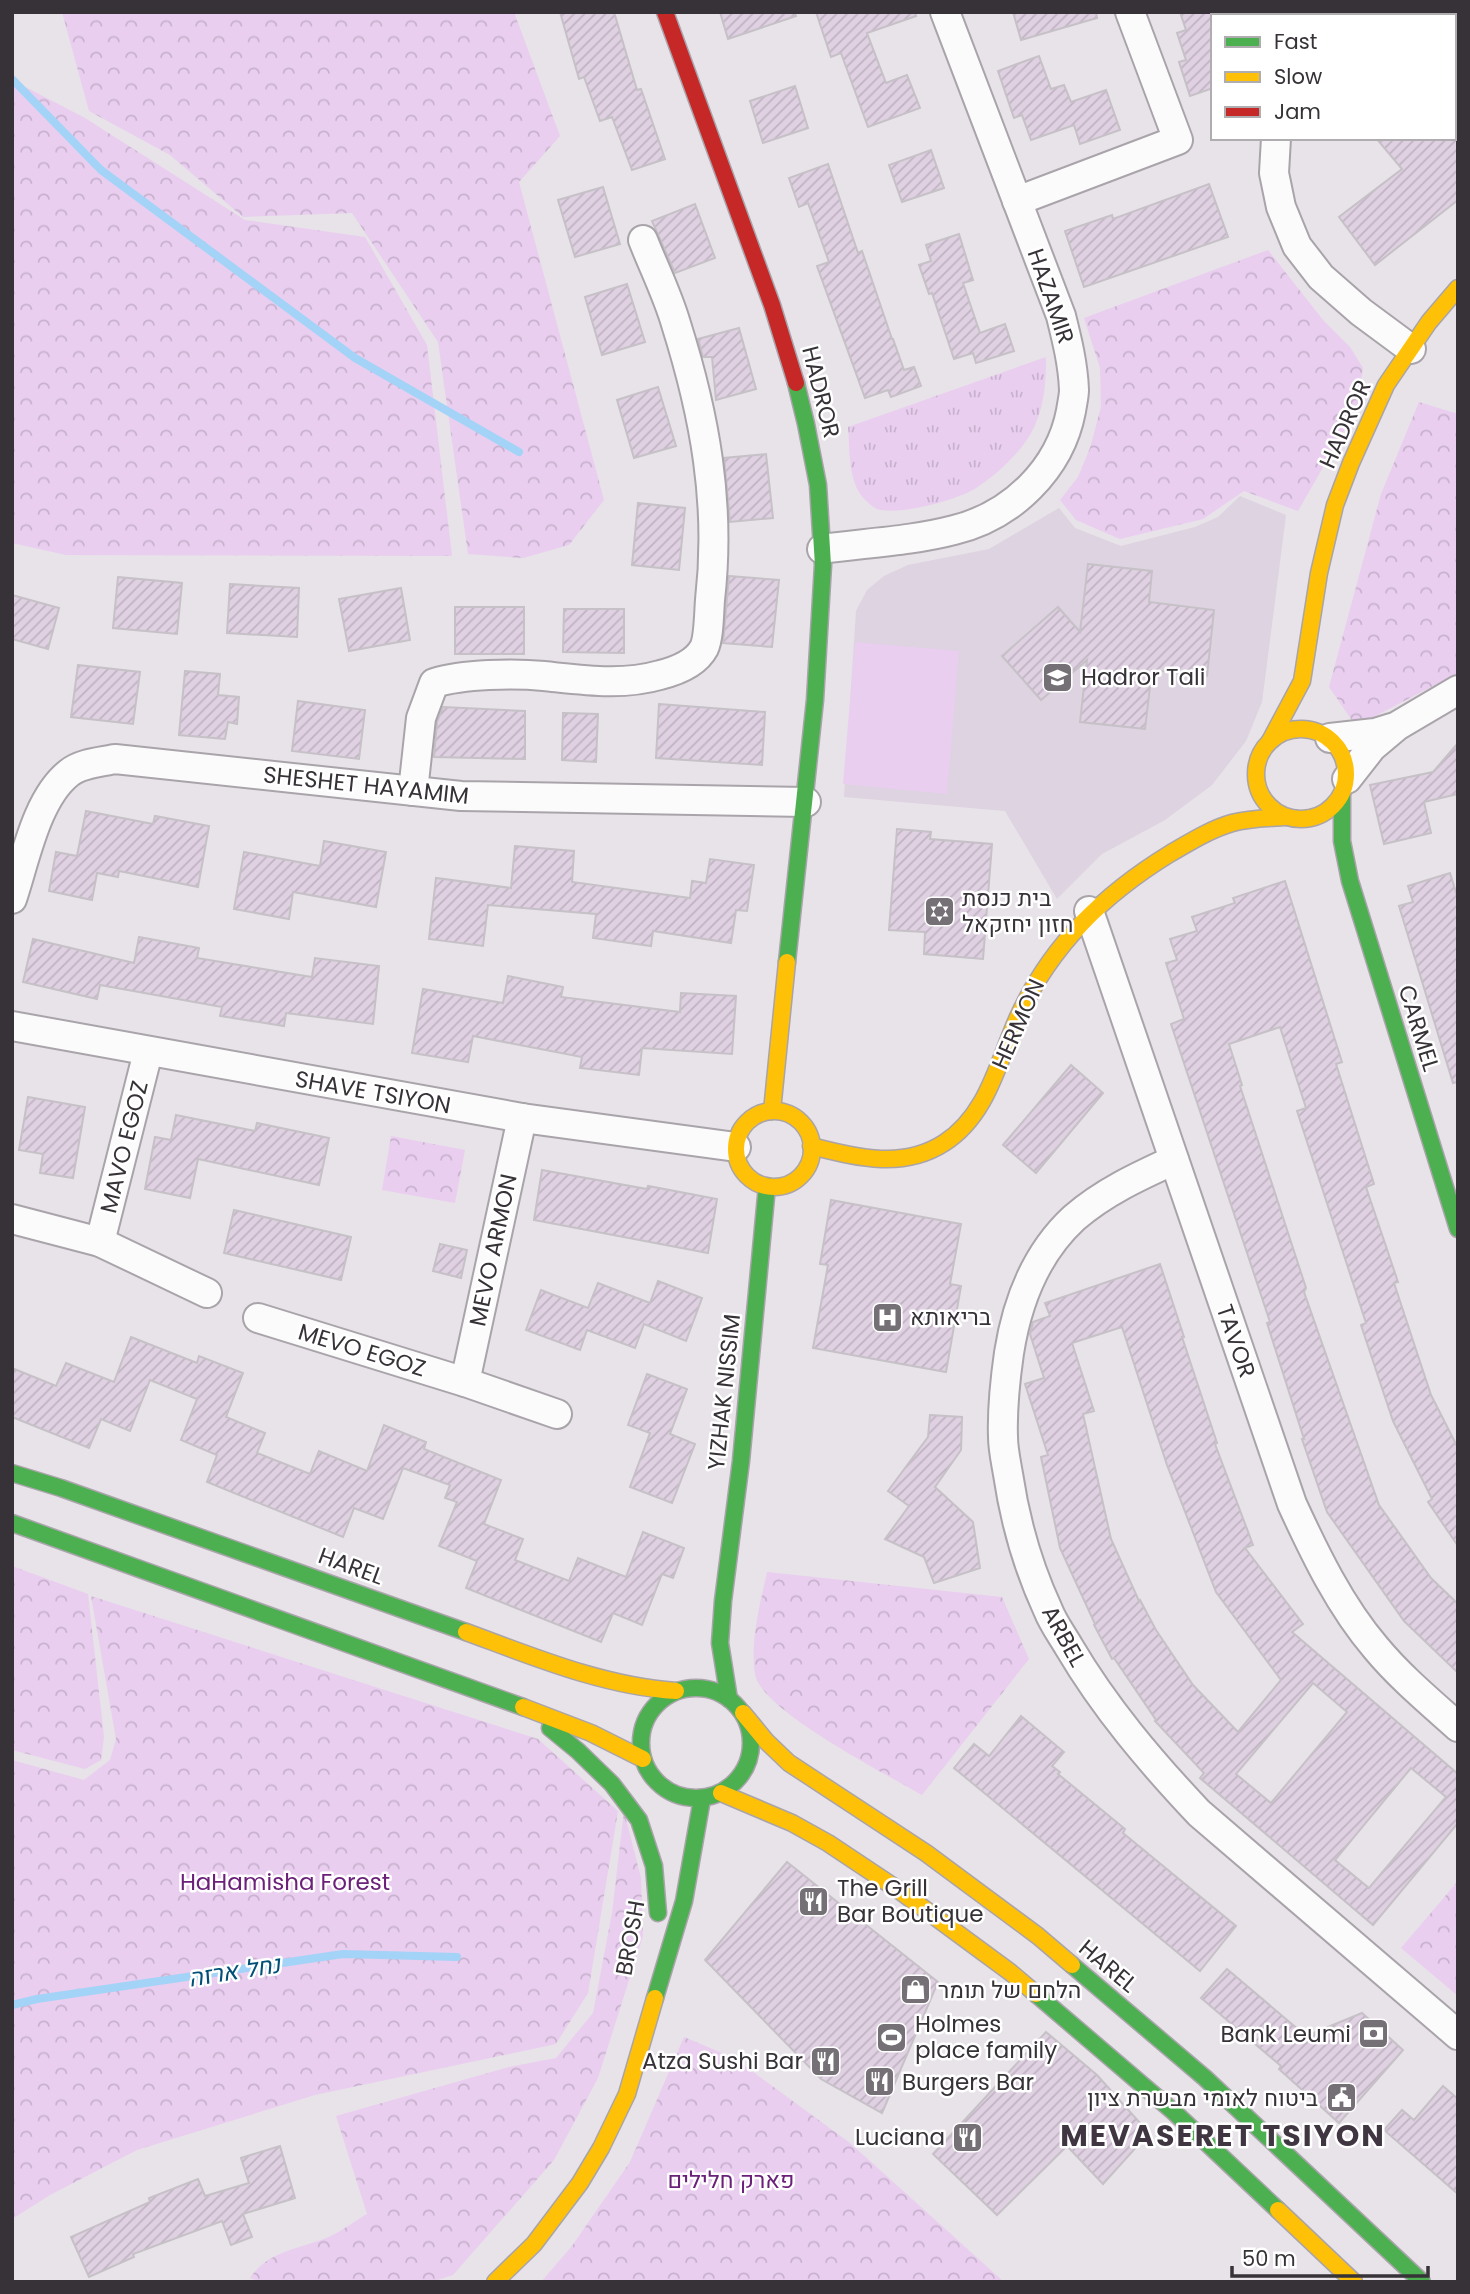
<svg xmlns="http://www.w3.org/2000/svg" width="1470" height="2294" font-family="Poppins,Heebo,sans-serif">
  <style>
    .education { fill: #ddd3e1 }
    .grass { fill: url(#grass-tufts) }
    .forest { fill: url(#forest-crowns) }
    .garden { fill: #e9ceef }
    .lines { fill: none; stroke-linecap: round; stroke-linejoin: round }
    .stream { stroke: #a3d3f7; stroke-width: 8 }
    .building { fill: url(#building-hatch); stroke: #c6c1c7; stroke-width: 2; fill-rule: evenodd }
    .street-casing { stroke: #a9a4aa; stroke-width: 32 }
    .fast-casing { stroke: #a9a4aa; stroke-width: 19 }
    .slow-casing { stroke: #a9a4aa; stroke-width: 19 }
    .jam-casing { stroke: #a9a4aa; stroke-width: 19 }
    .street { stroke: #fcfbfc; stroke-width: 28 }
    .fast { stroke: #4caf50; stroke-width: 16 }
    .slow { stroke: #ffc107; stroke-width: 16 }
    .jam { stroke: #c62828; stroke-width: 16 }
    .labels { text-anchor: middle; dominant-baseline: central; stroke-width: 5; stroke-linejoin: round; paint-order: stroke }
    .street-label { font-size: 23px; fill: #363237; stroke: #fff }
    .poi-label { font-size: 23px; fill: #363237; stroke: #fff; text-anchor: start }
    .park-label { font-size: 23px; fill: #6b217a; stroke: #fff }
    .water-label { font-size: 24px; font-style: italic; fill: #004f76; stroke: #fff }
    .district-label { font-size: 30px; font-weight: bold; letter-spacing: 2px; fill: #3f3641; stroke: #fff }
  </style>
  <defs>
    <pattern id="grass-tufts" width="24" height="20" patternUnits="userSpaceOnUse" patternTransform="scale(1.75)"><rect width="24" height="20" fill="#e9ceef"/><path d="M3 7l-1-3M5 7V3M7 7l1-3M15 17l-1-3M17 17v-4M19 17l1-3" fill="none" stroke="#c8b1ce"/></pattern>
    <pattern id="forest-crowns" width="20" height="18" patternUnits="userSpaceOnUse" patternTransform="scale(1.75)"><rect width="20" height="18" fill="#e9ceef"/><path d="M2 6a3 3 0 1 1 6 0M12 15a3 3 0 1 1 6 0" fill="none" stroke="#c8b1ce"/></pattern>
    <pattern id="building-hatch" width="6" height="6" patternUnits="userSpaceOnUse" patternTransform="scale(1.75)"><rect width="6" height="6" fill="#dfd0e2"/><path d="M-1 1l2-2M0 6l6-6M5 7l2-2" fill="none" stroke="#c0b3c2"/></pattern>
  </defs>
  <rect width="100%" height="100%" fill="#e8e2e9"/>
  <!-- education -->
  <polygon class="education" points="1240,496 1286,515 1262,702 1246,741 1212,785 1165,820 1102,854 1057,899 1005,811 844,797 856,611 867,590 884,576 908,565 989,549 1059,508 1075,528 1121,546 1195,527 1218,517"/>
  <!-- grass -->
  <path class="grass" d="M1046 357C1046 385 1044 411 1030 435 1017 456 996 475 976 488 958 500 898 516 877 509 872 507 864 499 861 495 848 477 850 449 848 427Z"/>
  <!-- forest -->
  <g class="forest">
    <polygon points="62,12 514,12 560,136 519,182 604,500 569,545 523,558 468,554 438,342 352,213 243,217 170,155 89,111"/>
    <polygon points="12,80 85,118 245,220 365,237 427,345 452,556 66,555 12,543"/>
    <polygon points="1268,250 1323,320 1350,347 1363,368 1357,408 1298,511 1244,491 1203,519 1120,539 1076,520 1060,500 1078,477 1090,448 1101,407 1100,368 1084,318"/>
    <polygon points="1419,402 1458,414 1458,673 1356,726 1329,687 1381,494"/>
    <polygon points="391,1136 465,1150 455,1203 382,1190"/>
    <polygon points="12,1566 88,1594 104,1737 101,1760 85,1769 12,1750"/>
    <path d="M767 1572 1002 1597 1029 1659 922 1795C888 1775 761 1711 755 1674 750 1640 760 1605 767 1572Z"/>
    <polygon points="91,1596 538,1739 618,1811 588,1993 556,2044 315,2095 137,2150 50,2195 12,2219 12,1760 84,1780 110,1760 116,1739"/>
    <path d="M624 1811 641 1878 643 1936 598 2078 554 2160 453 2275 431 2282H262L250 2278C269 2249 304 2249 333 2235 344 2229 355 2221 367 2214L336 2116 509 2067 556 2058 593 2013 612 1913Z"/>
    <polygon points="1458,1881 1458,1996 1401,1948"/>
    <polygon points="684,2037 734,2058 850,2143 1004,2282 541,2282 572,2246 630,2162"/>
  </g>
  <!-- garden -->
  <polygon class="garden" points="855,642 959,651 947,794 843,784"/>
  <g class="lines">
    <!-- stream -->
    <g class="stream">
      <polyline points="12,79 101,170 355,358 519,452"/>
      <polyline points="12,2005 37,1999 343,1954 457,1957"/>
    </g>
  </g>
  <!-- building -->
  <g class="building">
    <polygon points="560,12 614,12 637,90 641,89 665,159 632,170 612,117 600,121 584,77 579,79"/>
    <polygon points="720,12 795,12 796,16 728,39"/>
    <polygon points="816,12 915,12 916,16 867,33 886,83 907,75 920,108 868,127 841,53 831,57"/>
    <polygon points="1013,12 1096,12 1097,18 1021,40"/>
    <polygon points="1180,12 1213,12 1213,88 1190,96 1179,62 1186,60 1177,33 1186,30"/>
    <polygon points="1039,56 1051,89 1064,85 1071,102 1106,90 1120,130 1080,144 1074,125 1031,140 1022,115 1014,118 998,71"/>
    <polygon points="795,86 808,128 763,143 750,101"/>
    <polygon points="1376,138 1458,138 1458,200 1375,265 1339,217 1402,169"/>
    <polygon points="931,150 944,188 902,202 889,165"/>
    <polygon points="828,164 858,253 862,251 892,339 893,339 904,370 914,367 921,386 891,397 888,390 865,398 817,266 829,262 808,203 799,207 789,178"/>
    <polygon points="1209,184 1228,237 1084,287 1065,231 1112,215 1113,219"/>
    <polygon points="603,187 620,244 575,257 558,200"/>
    <polygon points="695,204 715,258 675,273 652,221"/>
    <polygon points="959,234 973,280 963,283 980,333 1005,324 1014,351 976,363 973,353 954,359 932,293 929,294 919,265 931,261 926,245"/>
    <polygon points="627,284 645,342 602,355 585,297"/>
    <polygon points="739,328 756,389 716,400 712,357 703,357 698,339"/>
    <polygon points="658,387 676,446 634,458 617,400"/>
    <polygon points="766,454 773,518 730,522 724,458"/>
    <polygon points="638,503 685,508 679,570 632,565"/>
    <polygon points="1088,564 1152,571 1149,602 1214,610 1207,676 1152,670 1145,729 1080,722 1087,660 1041,700 1002,656 1058,607 1080,632"/>
    <polygon points="729,576 779,580 772,647 723,643"/>
    <polygon points="118,577 182,583 177,634 113,628"/>
    <polygon points="230,584 299,588 297,637 227,633"/>
    <polygon points="401,588 410,640 349,651 339,599"/>
    <polygon points="12,595 59,608 48,649 12,639"/>
    <rect x="455" y="607" width="69" height="47"/>
    <polygon points="564,609 624,609 624,653 563,652"/>
    <polygon points="78,665 140,672 133,724 71,717"/>
    <polygon points="185,671 220,674 218,695 239,697 237,724 228,722 225,739 179,735"/>
    <polygon points="298,701 365,710 359,759 292,751"/>
    <polygon points="659,704 765,712 762,765 656,758"/>
    <polygon points="443,707 525,711 525,759 434,757 437,722"/>
    <polygon points="563,713 598,714 596,762 562,760"/>
    <polygon points="1458,743 1458,794 1424,802 1431,833 1384,844 1370,785 1433,772"/>
    <polygon points="86,811 153,824 155,816 209,826 198,887 119,871 118,877 97,873 92,900 49,891 56,852 77,856"/>
    <polygon points="897,829 931,832 930,839 992,844 983,959 924,954 925,932 889,930"/>
    <polygon points="324,841 386,852 376,907 293,892 289,919 234,909 244,852 320,866"/>
    <polygon points="515,846 574,851 572,882 690,898 692,881 706,883 710,859 754,865 747,911 736,910 731,943 653,931 651,946 593,938 596,914 488,905 483,946 429,939 436,878 511,888"/>
    <polygon points="1450,873 1458,899 1458,1082 1453,1083 1399,906 1413,902 1408,886"/>
    <polygon points="1285,881 1342,1062 1336,1064 1374,1184 1366,1187 1398,1282 1394,1283 1431,1395 1458,1448 1458,1546 1428,1502 1432,1499 1393,1421 1361,1325 1366,1323 1297,1111 1306,1108 1280,1027 1229,1044 1242,1085 1240,1086 1306,1288 1304,1292 1379,1505 1431,1578 1458,1604 1458,1673 1404,1621 1327,1512 1302,1439 1304,1439 1267,1323 1270,1322 1171,1024 1184,1019 1166,963 1177,960 1170,939 1197,931 1192,917 1235,903 1233,898"/>
    <polygon points="139,937 199,948 197,958 312,977 315,958 379,966 373,1024 286,1013 284,1026 220,1016 222,1007 100,985 97,999 23,982 33,939 134,963"/>
    <polygon points="508,976 563,987 561,997 680,1012 681,993 736,996 732,1054 642,1048 639,1075 580,1068 582,1057 473,1036 468,1062 412,1053 423,989 503,1003"/>
    <polygon points="1071,1065 1103,1093 1036,1173 1003,1145"/>
    <polygon points="28,1097 85,1107 73,1178 40,1173 43,1154 19,1150"/>
    <polygon points="176,1115 255,1131 257,1123 329,1138 319,1185 198,1159 190,1198 145,1189 155,1137 171,1140"/>
    <polygon points="542,1170 647,1189 648,1186 717,1199 708,1253 534,1220"/>
    <polygon points="831,1200 961,1224 950,1284 961,1286 946,1372 813,1348 828,1265 820,1264"/>
    <polygon points="234,1210 351,1237 341,1280 224,1253"/>
    <polygon points="440,1244 467,1250 461,1278 433,1271"/>
    <path d="M1160 1264 1184 1337H1182L1217 1443 1215 1444 1253 1545 1245 1548 1303 1624 1292 1632 1458 1774V1823L1373 1925 1200 1778 1204 1773 1155 1721 1156 1720 1114 1658 1112 1659 1094 1625 1095 1624 1060 1548 1041 1457 1048 1455 1025 1384 1044 1378 1030 1334 1033 1322 1050 1316 1045 1303ZM1122 1327 1167 1465 1216 1592 1281 1680 1238 1732 1193 1685 1156 1630 1140 1600 1139 1601 1111 1539 1083 1414 1094 1411 1072 1343ZM1313 1683 1347 1712 1271 1803 1236 1774ZM1411 1768 1446 1797 1369 1888 1335 1860Z"/>
    <polygon points="658,1281 702,1298 686,1341 644,1324 635,1348 587,1330 580,1350 526,1330 541,1290 588,1308 598,1283 650,1303"/>
    <polygon points="131,1337 197,1363 199,1356 243,1373 226,1417 265,1433 257,1453 310,1474 319,1451 367,1471 384,1425 426,1442 424,1449 501,1480 484,1524 523,1539 515,1560 569,1581 578,1558 626,1577 643,1532 684,1548 673,1578 662,1574 642,1625 613,1613 601,1642 466,1588 477,1561 439,1546 457,1502 445,1498 450,1485 403,1468 383,1519 354,1508 343,1537 207,1482 217,1455 181,1440 197,1399 150,1380 130,1431 101,1419 89,1448 12,1417 12,1368 56,1386 66,1363 114,1382"/>
    <polygon points="647,1374 687,1389 670,1434 695,1444 672,1503 630,1487 650,1433 628,1425"/>
    <polygon points="930,1415 962,1417 961,1450 935,1487 973,1522 980,1568 934,1583 924,1557 885,1539 909,1506 888,1491 928,1437"/>
    <polygon points="1021,1716 1064,1752 1052,1766 1060,1772 1058,1774 1125,1829 1123,1833 1236,1926 1200,1971 954,1768 974,1744 989,1756"/>
    <polygon points="787,1862 938,1982 882,2113 821,2079 705,1960"/>
    <polygon points="1227,1969 1306,2036 1362,2013 1403,2050 1339,2123 1279,2069 1281,2066 1201,1998"/>
    <polygon points="1046,2032 1097,2075 1149,2133 1103,2184 1067,2146 997,2215 933,2154"/>
    <polygon points="1443,2086 1458,2099 1458,2194 1384,2130 1402,2110 1414,2120"/>
    <polygon points="280,2146 295,2198 243,2214 252,2237 231,2245 222,2221 133,2254 134,2257 89,2277 71,2237 150,2202 149,2198 198,2179 205,2196 249,2183 241,2158"/>
  </g>
  <g class="lines">
    <defs>
      <g id="street">
        <polyline points="1381,16 1386,12"/>
        <polyline points="1276,138 1274,173 1281,207 1297,246 1321,277 1361,312 1411,349"/>
        <polyline points="1017,201 1178,140 1130,12"/>
        <path d="M822 549C866 543 912 541 954 530 1012 516 1060 469 1071 411 1072 404 1074 396 1074 390 1073 364 1067 340 1061 316L945 12"/>
        <polyline points="1330,738 1375,733 1391,728"/>
        <polyline points="1347,779 1372,747 1397,726 1458,690"/>
        <path d="M413 791 421 718 434 683C463 674 514 673 544 676 583 680 622 686 660 675 676 671 696 663 704 648 709 638 709 612 710 600 721 504 705 416 676 324 668 296 654 268 643 240"/>
        <path d="M12 899C25 861 36 799 69 773 81 763 101 762 115 759L461 796 806 802"/>
        <path d="M1089 911 1292 1504C1315 1554 1340 1606 1376 1648 1400 1677 1430 1702 1458 1727"/>
        <polyline points="12,1026 522,1118 736,1147"/>
        <path d="M1174 1160C1139 1176 1104 1192 1074 1218 1035 1254 1017 1302 1009 1353 1005 1381 1002 1409 1003 1437 1003 1449 1006 1462 1008 1474 1015 1521 1028 1567 1048 1610 1053 1623 1062 1635 1069 1647 1105 1708 1150 1761 1199 1813L1458 2035"/>
        <polyline points="12,1219 100,1242 207,1293"/>
        <polyline points="100,1242 148,1052"/>
        <polyline points="258,1318 465,1382 557,1414"/>
        <polyline points="465,1382 522,1118"/>
      </g>
      <g id="fast">
        <polyline points="1342,795 1342,841 1350,881 1458,1229"/>
        <polyline points="787,962 815,700 823,565 818,485 806,424 796,383"/>
        <polyline points="12,1473 61,1488 466,1632"/>
        <polyline points="12,1523 523,1707"/>
        <circle cx="696" cy="1743" r="55"/>
        <polyline points="729,1699 720,1643 723,1601 741,1461 767,1186"/>
        <polyline points="550,1728 578,1751 612,1784 639,1820 654,1866 658,1913"/>
        <polyline points="1072,1965 1205,2078 1422,2282"/>
        <polyline points="1036,1994 1174,2112 1278,2210"/>
        <polyline points="655,1998 684,1901 702,1799"/>
      </g>
      <g id="slow">
        <circle cx="1301" cy="774" r="45"/>
        <polyline points="1270,741 1302,681 1319,573 1335,505 1351,463 1386,385 1429,322 1458,288"/>
        <polyline points="772,1111 787,962"/>
        <circle cx="774" cy="1149" r="38"/>
        <path d="M811 1146C856 1157 902 1170 944 1143 988 1115 998 1061 1018 1017 1051 945 1104 894 1171 853 1190 842 1211 829 1232 823 1250 818 1267 818 1285 817"/>
        <path d="M466 1632C534 1657 603 1686 676 1691"/>
        <polyline points="523,1707 591,1733 643,1759"/>
        <polyline points="743,1713 766,1741 789,1763 926,1853 1038,1936 1072,1965"/>
        <polyline points="721,1793 792,1823 828,1843 900,1891 1010,1972 1036,1994"/>
        <polyline points="1278,2210 1354,2282"/>
        <polyline points="495,2282 534,2244 580,2183 601,2148 627,2094 655,1998"/>
      </g>
      <polyline id="jam" points="665,12 772,305 796,383"/>
    </defs>
    <!-- street casing -->
    <use href="#street" class="street-casing"/>
    <!-- fast casing -->
    <use href="#fast" class="fast-casing"/>
    <!-- slow casing -->
    <use href="#slow" class="slow-casing"/>
    <!-- jam casing -->
    <use href="#jam" class="jam-casing"/>
    <!-- street -->
    <use href="#street" class="street"/>
    <!-- fast -->
    <use href="#fast" class="fast"/>
    <!-- slow -->
    <use href="#slow" class="slow"/>
    <!-- jam -->
    <use href="#jam" class="jam"/>
  </g>
  <!-- icons -->
  <defs>
    <symbol id="school-square" viewBox="-11 -11 22 22"><rect x="-9" y="-9" width="18" height="18" rx="4" fill="#747075" stroke="#fff"/><path d="M0-5L7-2L0 1L-7-2ZM-4 1L0 2.5L4 1V4Q0 6-4 4Z" fill="#fff"/></symbol>
    <symbol id="synagogue-square" viewBox="-11 -11 22 22"><rect x="-9" y="-9" width="18" height="18" rx="4" fill="#747075" stroke="#fff"/><path d="M0-6.5L5.6 3.2H-5.6ZM0 6.5L5.6-3.2H-5.6Z" fill="#fff"/></symbol>
    <symbol id="hospital-square" viewBox="-11 -11 22 22"><rect x="-9" y="-9" width="18" height="18" rx="4" fill="#747075" stroke="#fff"/><path d="M-5-5h3v3.5h4V-5h3V5h-3V1.5h-4V5h-3Z" fill="#fff"/></symbol>
    <symbol id="restaurant-square" viewBox="-11 -11 22 22"><rect x="-9" y="-9" width="18" height="18" rx="4" fill="#747075" stroke="#fff"/><path d="M-5-6h1v4h1v-4h1v4h1v-4h1v5L-1.5 .5V6h-2V.5L-5-1ZM5-6V6H3V1.5H1.5Q1.5-4 5-6Z" fill="#fff"/></symbol>
    <symbol id="shop-square" viewBox="-11 -11 22 22"><rect x="-9" y="-9" width="18" height="18" rx="4" fill="#747075" stroke="#fff"/><path d="M-5-2.5h2.3a2.7 3.5 0 0 1 5.4 0H5L5.5 6h-11ZM-1.5-2.5h3a1.5 2.3 0 0 0-3 0Z" fill="#fff"/></symbol>
    <symbol id="bank-square" viewBox="-11 -11 22 22"><rect x="-9" y="-9" width="18" height="18" rx="4" fill="#747075" stroke="#fff"/><path d="M-6-4H6V4H-6ZM0-2.3a2.3 2.3 0 1 0 0 4.6a2.3 2.3 0 1 0 0-4.6Z" fill="#fff"/></symbol>
    <symbol id="stadium-square" viewBox="-11 -11 22 22"><rect x="-9" y="-9" width="18" height="18" rx="4" fill="#747075" stroke="#fff"/><path d="M0-5a6.5 5 0 1 0 0 10a6.5 5 0 1 0 0-10ZM-3.5-1.8h7v3.6h-7Z" fill="#fff"/></symbol>
    <symbol id="civic-square" viewBox="-11 -11 22 22"><rect x="-9" y="-9" width="18" height="18" rx="4" fill="#747075" stroke="#fff"/><path d="M-.6-6.5H3V-4.5H.6V-3L4-1V1h2V6H-6V1h2V-1L-.6-3ZM-1.2 2.5V6h2.4V2.5Z" fill="#fff"/></symbol>
  </defs>
  <g fill-rule="evenodd">
    <use href="#school-square" x="1040" y="660" width="35" height="35"/>
    <use href="#synagogue-square" x="922" y="894" width="35" height="35"/>
    <use href="#hospital-square" x="870" y="1300" width="35" height="35"/>
    <use href="#restaurant-square" x="796" y="1884" width="35" height="35"/>
    <use href="#shop-square" x="898" y="1972" width="35" height="35"/>
    <use href="#bank-square" x="1356" y="2016" width="35" height="35"/>
    <use href="#stadium-square" x="874" y="2020" width="35" height="35"/>
    <use href="#restaurant-square" x="808" y="2044" width="35" height="35"/>
    <use href="#restaurant-square" x="862" y="2064" width="35" height="35"/>
    <use href="#civic-square" x="1324" y="2080" width="35" height="35"/>
    <use href="#restaurant-square" x="950" y="2120" width="35" height="35"/>
  </g>
  <g class="labels">
    <!-- street labels -->
    <g class="street-label">
      <text transform="translate(1051 296) rotate(71)">HAZAMIR</text>
      <text transform="translate(821 392) rotate(76)">HADROR</text>
      <text transform="translate(1345 424) rotate(-66)">HADROR</text>
      <text transform="translate(366 785) rotate(6)">SHESHET HAYAMIM</text>
      <text transform="translate(1018 1024) rotate(-66)">HERMON</text>
      <text transform="translate(1419 1028) rotate(73)">CARMEL</text>
      <text transform="translate(373 1092) rotate(10)">SHAVE TSIYON</text>
      <text transform="translate(124 1147) rotate(-76)">MAVO EGOZ</text>
      <text transform="translate(493 1250) rotate(-78)">MEVO ARMON</text>
      <text transform="translate(1236 1341) rotate(71)">TAVOR</text>
      <text transform="translate(362 1350) rotate(17)">MEVO EGOZ</text>
      <text transform="translate(724 1392) rotate(-84)">YIZHAK NISSIM</text>
      <text transform="translate(351 1566) rotate(20)">HAREL</text>
      <text transform="translate(1064 1636) rotate(61)">ARBEL</text>
      <text transform="translate(630 1938) rotate(-80)">BROSH</text>
      <text transform="translate(1108 1966) rotate(40)">HAREL</text>
    </g>
    <!-- poi labels -->
    <g class="poi-label">
      <text x="1081" y="677">Hadror Tali</text>
      <text x="962" y="898">בית כנסת<tspan x="962" dy="26">חזון יחזקאל</tspan></text>
      <text x="910" y="1317">בריאותא</text>
      <text x="837" y="1888">The Grill<tspan x="837" dy="26">Bar Boutique</tspan></text>
      <text x="938" y="1990">הלחם של תומר</text>
      <text x="915" y="2024">Holmes<tspan x="915" dy="26">place family</tspan></text>
      <text x="1351" y="2034" text-anchor="end">Bank Leumi</text>
      <text x="803" y="2061" text-anchor="end">Atza Sushi Bar</text>
      <text x="902" y="2082">Burgers Bar</text>
      <text x="1318" y="2098" text-anchor="end">ביטוח לאומי מבשרת ציון</text>
      <text x="945" y="2137" text-anchor="end">Luciana</text>
    </g>
    <!-- park labels -->
    <g class="park-label">
      <text x="285" y="1882">HaHamisha Forest</text>
      <text x="731" y="2180">פארק חלילים</text>
    </g>
    <!-- water labels -->
    <g class="water-label">
      <text transform="translate(234 1971) rotate(-9)">נחל ארזה</text>
    </g>
    <!-- district labels -->
    <g class="district-label">
      <text x="1223" y="2135">MEVASERET TSIYON</text>
    </g>
  </g>
  <!-- border -->
  <rect width="1470" height="2294" fill="none" stroke="#363237" stroke-width="28"/>
  <!-- legend -->
  <rect x="1211" y="14" width="245" height="126" fill="#ffffff" stroke="#afadaf" stroke-width="2"/>
  <rect x="1225" y="37" width="35" height="10" fill="#4caf50" stroke="#afadaf" stroke-width="2"/>
  <text x="1274" y="49" font-size="21" fill="#363237">Fast</text>
  <rect x="1225" y="72" width="35" height="10" fill="#ffc107" stroke="#afadaf" stroke-width="2"/>
  <text x="1274" y="84" font-size="21" fill="#363237">Slow</text>
  <rect x="1225" y="107" width="35" height="10" fill="#c62828" stroke="#afadaf" stroke-width="2"/>
  <text x="1274" y="119" font-size="21" fill="#363237">Jam</text>
  <!-- scale -->
  <path d="M1232 2266v10h196v-10" fill="none" stroke="#363237" stroke-width="3.5"/>
  <text x="1242" y="2266" font-size="21" fill="#363237" stroke="#ffffff" stroke-width="5" paint-order="stroke">50 m</text>
</svg>
